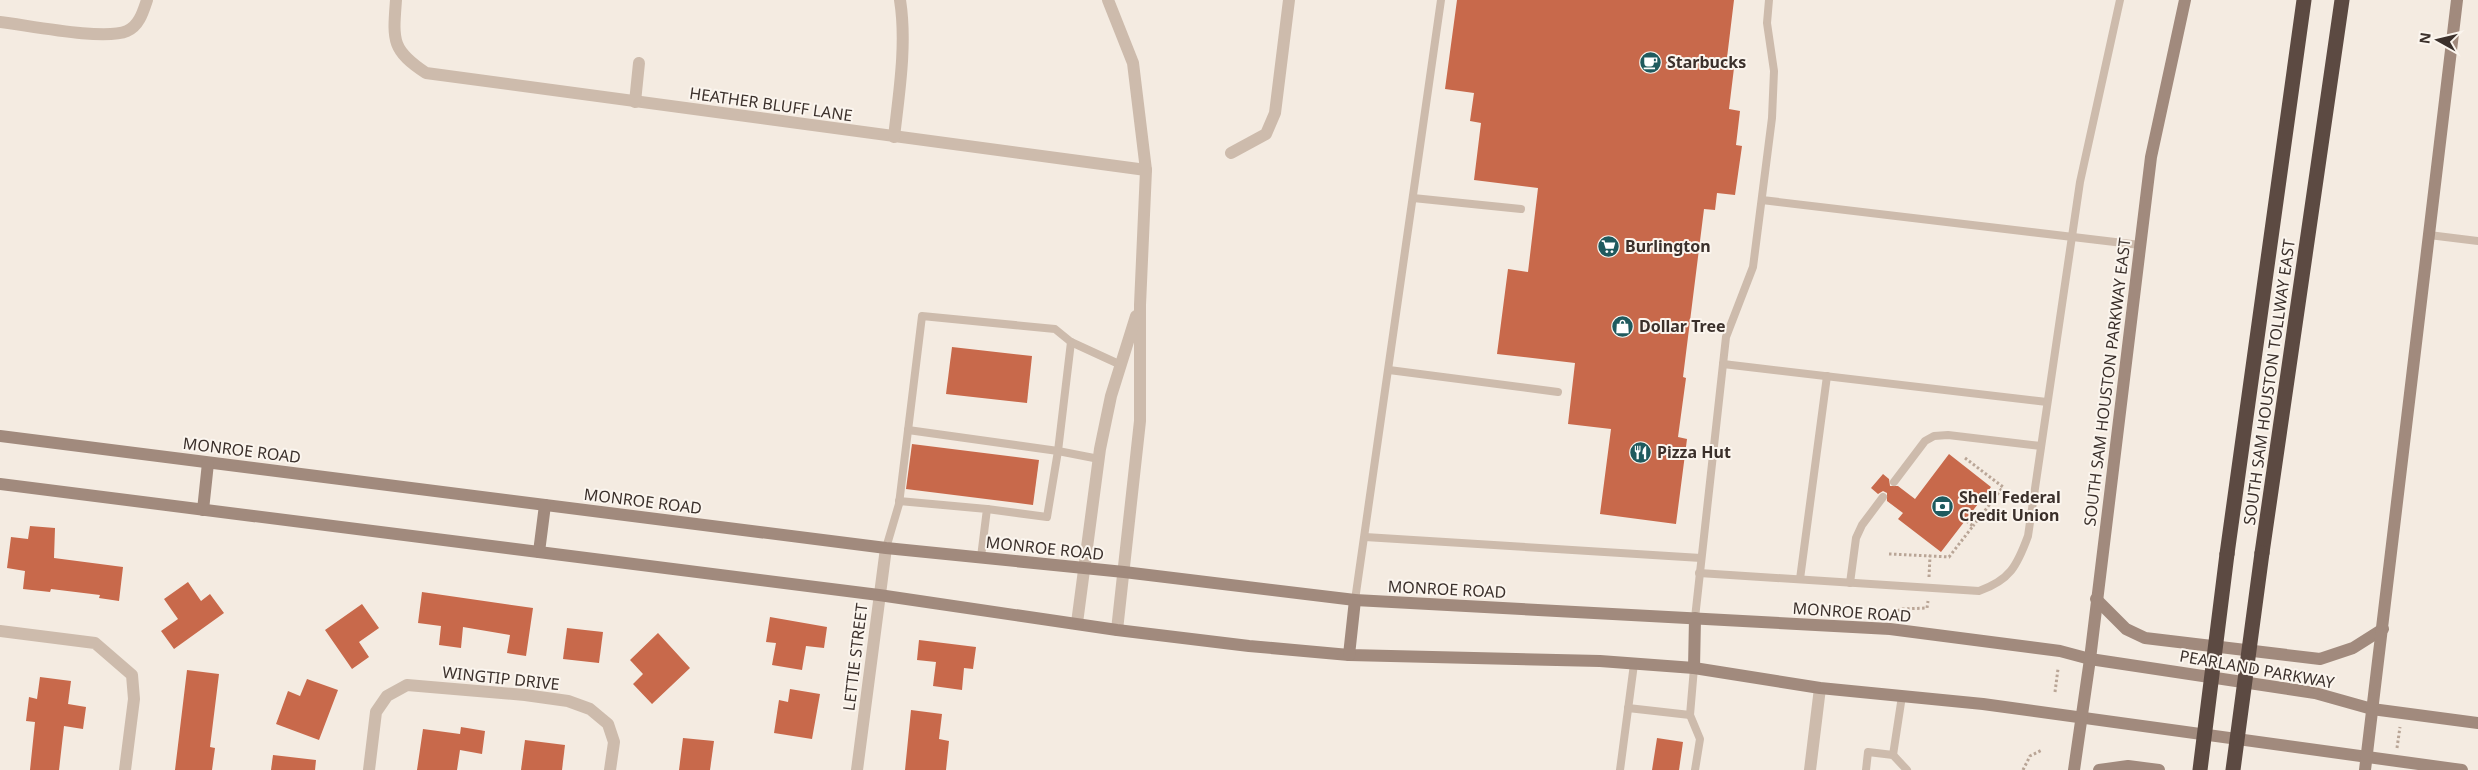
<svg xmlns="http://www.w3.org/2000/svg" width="2478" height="770" font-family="'Noto Sans',sans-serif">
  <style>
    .building { fill: #c8694b }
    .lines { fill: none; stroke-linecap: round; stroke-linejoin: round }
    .path { stroke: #b9a596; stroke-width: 3; stroke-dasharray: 2.5 2.5; stroke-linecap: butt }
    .service { stroke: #cdbbac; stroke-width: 8 }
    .minor { stroke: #cdbbac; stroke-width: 12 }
    .secondary { stroke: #a18a7d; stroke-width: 12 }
    .motorway { stroke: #5c4a42; stroke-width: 15 }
    .motorway-bridge { stroke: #5c4a42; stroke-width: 15 }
    .labels { text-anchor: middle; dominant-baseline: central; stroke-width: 4; stroke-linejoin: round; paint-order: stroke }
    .poi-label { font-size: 16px; font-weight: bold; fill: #3b302b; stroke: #fbf5ee; text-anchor: start }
    .street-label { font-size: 16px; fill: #3b302b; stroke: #fbf5ee }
  </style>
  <rect width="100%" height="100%" fill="#f4ebe1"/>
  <!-- building -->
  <g class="building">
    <polygon points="1457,0 1734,0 1726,66 1734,68 1729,109 1740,111 1736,145 1742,146 1735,195 1717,193 1715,210 1704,209 1683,377 1686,378 1678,437 1687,439 1676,524 1600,514 1611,429 1568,424 1575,363 1497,354 1508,269 1528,272 1538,188 1474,180 1481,123 1470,121 1474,93 1445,89"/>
    <polygon points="952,347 1032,356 1027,403 946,394"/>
    <polygon points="912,444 1039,460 1033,505 906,489"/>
    <polygon points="1949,454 1991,487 1941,552 1898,519 1903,513 1887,501 1887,493 1883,491 1878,494 1871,488 1883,474 1889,479 1890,486 1898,486 1915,499"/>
    <polygon points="30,526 55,528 54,558 123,567 119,601 99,598 100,595 51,589 50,592 23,589 25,571 7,568 11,537 28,539"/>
    <polygon points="188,582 201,601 210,594 224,613 174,649 161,631 178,619 164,599"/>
    <polygon points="422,592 533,608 526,656 507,653 510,635 463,627 461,648 439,645 441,626 418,623"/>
    <polygon points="362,604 379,628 359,642 369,657 352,669 325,630"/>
    <polygon points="770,617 827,627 824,648 806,646 802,670 772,665 776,643 766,642"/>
    <polygon points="567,628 603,632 599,663 563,659"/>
    <polygon points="658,633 690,668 652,704 633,684 643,674 630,660"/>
    <polygon points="919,640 976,647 973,669 964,668 962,690 933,686 936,662 917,660"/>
    <polygon points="187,670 219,674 210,747 215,748 212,770 175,770"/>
    <polygon points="40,677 71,681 68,704 86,707 83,729 64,726 59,770 30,770 35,722 26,721 29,697 37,699"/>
    <polygon points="307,679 338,690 319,740 276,724 288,691 300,696"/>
    <polygon points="790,689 820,694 812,739 774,733 779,700 788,702"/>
    <polygon points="911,710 942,714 939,739 949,741 946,770 905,770"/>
    <polygon points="461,727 485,731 482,754 460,750 457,770 417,770 423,729 460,734"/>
    <polygon points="683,738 714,741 710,770 679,770"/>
    <polygon points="1657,738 1683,742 1679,770 1652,770"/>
    <polygon points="525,740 565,745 562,770 521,770"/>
    <polygon points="273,755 316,760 315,770 271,770"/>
  </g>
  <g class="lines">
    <!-- path -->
    <g class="path">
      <polyline points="1965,458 2003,487 1973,526"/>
      <polyline points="1889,554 1930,556"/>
      <polyline points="1929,577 1930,556 1949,557 1973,526 1965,520"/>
      <polyline points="1894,614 1896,611 1903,609 1927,608 1928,601"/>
      <polyline points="2055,692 2058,669"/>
      <polyline points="2397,748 2400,727"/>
      <polyline points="2023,770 2030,756 2042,750"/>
    </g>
    <!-- service -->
    <g class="service">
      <polyline points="1413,198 1521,209"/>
      <polyline points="1762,200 2140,245"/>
      <polyline points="2429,235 2478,241"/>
      <polyline points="1071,342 1058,451 1099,459"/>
      <polyline points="1723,364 2047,402"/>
      <polyline points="1389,370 1558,392"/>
      <polyline points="908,430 1058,451 1047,517 987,509"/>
      <polyline points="1894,482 1925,441 1934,436 1948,435 2041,446"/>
      <polyline points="899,501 987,509 981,557"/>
      <polyline points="1365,537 1701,558"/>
      <polyline points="886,548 899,504 922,316 1055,329 1071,342 1121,365"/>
      <path d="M1699 573 1979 591C2010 580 2017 566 2028 536L2080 182 2120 0"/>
      <polyline points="1800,579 1827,376"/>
      <polyline points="1850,583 1856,538 1862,525 1883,497"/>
      <polyline points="1355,600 1441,0"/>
      <polyline points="1695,618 1726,337 1753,267 1772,118 1774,71 1767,23 1769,0"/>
      <polyline points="1694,668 1690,715 1700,739 1695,770"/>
      <polyline points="1628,708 1690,715"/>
      <polyline points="1893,755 1902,696"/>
      <polyline points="1620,770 1634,664"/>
      <polyline points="1866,770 1868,752 1893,755 1907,770"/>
    </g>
    <!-- minor -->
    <g class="minor">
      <path d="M396 0C393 40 391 50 426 73L1146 170"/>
      <polyline points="1108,0 1133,63 1146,170 1140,305 1140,421 1117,630"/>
      <path d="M0 22C27 25 104 41 127 31 139 26 143 12 147 0"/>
      <polyline points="635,102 639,63"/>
      <path d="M894 137C899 93 907 44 900 0"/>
      <polyline points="1231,153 1266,134 1275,113 1289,0"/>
      <polyline points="1077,623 1100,449 1111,396 1136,316"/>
      <polyline points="0,631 95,643 132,675 134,699 125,770"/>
      <polyline points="369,770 376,712 387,696 407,685 525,695 568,701 590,709 608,724 614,742 610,770"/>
      <polyline points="857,770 886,548"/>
      <polyline points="1810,770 1820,688"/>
    </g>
    <!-- secondary -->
    <g class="secondary">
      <polyline points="0,436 886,548 1124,572 1355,600 1890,629 2060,651 2090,659 2315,693 2372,709 2478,723"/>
      <polyline points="0,484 879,595 1117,630 1249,646 1349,655 1600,661 1694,668 1820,688 1983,704 2462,770"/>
      <polyline points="203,510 208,463"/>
      <polyline points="539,552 545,505"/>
      <polyline points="2096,599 2126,629 2145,638 2320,659 2353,648 2383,629"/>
      <polyline points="1349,655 1355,600"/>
      <polyline points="1694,668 1695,618"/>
      <polyline points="2074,770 2090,659 2151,157 2185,0"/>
      <polyline points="2099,770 2128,766 2159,770"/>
      <polyline points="2365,770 2457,0"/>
    </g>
    <!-- motorway -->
    <g class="motorway">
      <polyline points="2262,553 2342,0"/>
      <polyline points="2227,554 2304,0"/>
    </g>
    <!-- motorway-bridge -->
    <g class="motorway-bridge">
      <polyline points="2200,770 2227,554"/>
      <polyline points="2233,770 2262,553"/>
    </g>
  </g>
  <!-- icons -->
  <defs>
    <symbol id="cafe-disc" viewBox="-11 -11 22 22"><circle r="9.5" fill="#1f5a5e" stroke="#fbf5ee"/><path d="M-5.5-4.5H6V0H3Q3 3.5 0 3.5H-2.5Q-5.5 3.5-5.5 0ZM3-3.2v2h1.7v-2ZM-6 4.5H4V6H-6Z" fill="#fff"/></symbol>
    <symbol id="supermarket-disc" viewBox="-11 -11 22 22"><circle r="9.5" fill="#1f5a5e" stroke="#fbf5ee"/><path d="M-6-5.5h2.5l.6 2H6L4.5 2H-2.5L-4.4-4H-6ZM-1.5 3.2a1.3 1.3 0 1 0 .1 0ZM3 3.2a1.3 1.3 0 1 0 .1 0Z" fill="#fff"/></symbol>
    <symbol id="shop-disc" viewBox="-11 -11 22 22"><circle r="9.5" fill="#1f5a5e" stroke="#fbf5ee"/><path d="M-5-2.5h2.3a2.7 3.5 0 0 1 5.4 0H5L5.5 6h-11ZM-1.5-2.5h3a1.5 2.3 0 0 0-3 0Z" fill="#fff"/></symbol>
    <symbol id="restaurant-disc" viewBox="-11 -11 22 22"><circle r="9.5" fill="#1f5a5e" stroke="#fbf5ee"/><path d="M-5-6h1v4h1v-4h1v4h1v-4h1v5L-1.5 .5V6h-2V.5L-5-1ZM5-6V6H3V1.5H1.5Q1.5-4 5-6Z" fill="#fff"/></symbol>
    <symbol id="bank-disc" viewBox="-11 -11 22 22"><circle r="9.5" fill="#1f5a5e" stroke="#fbf5ee"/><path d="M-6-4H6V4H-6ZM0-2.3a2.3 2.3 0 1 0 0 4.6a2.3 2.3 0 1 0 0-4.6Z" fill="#fff"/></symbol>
  </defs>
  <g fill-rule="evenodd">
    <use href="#cafe-disc" x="1638" y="50" width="25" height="25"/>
    <use href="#supermarket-disc" x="1596" y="234" width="25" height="25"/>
    <use href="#shop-disc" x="1610" y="314" width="25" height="25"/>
    <use href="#restaurant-disc" x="1628" y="440" width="25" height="25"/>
    <use href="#bank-disc" x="1930" y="494" width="25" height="25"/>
  </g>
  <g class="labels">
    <!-- poi labels -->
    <g class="poi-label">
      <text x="1667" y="62">Starbucks</text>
      <text x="1625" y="246">Burlington</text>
      <text x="1639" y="326">Dollar Tree</text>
      <text x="1657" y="452">Pizza Hut</text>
      <text x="1959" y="497">Shell Federal<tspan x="1959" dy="18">Credit Union</tspan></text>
    </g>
    <!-- street labels -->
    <g class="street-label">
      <text transform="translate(771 104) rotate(8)">HEATHER BLUFF LANE</text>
      <text transform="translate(2107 382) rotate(-83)">SOUTH SAM HOUSTON PARKWAY EAST</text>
      <text transform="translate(2269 382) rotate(-82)">SOUTH SAM HOUSTON TOLLWAY EAST</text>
      <text transform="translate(242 450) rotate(7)">MONROE ROAD</text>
      <text transform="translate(643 501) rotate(7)">MONROE ROAD</text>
      <text transform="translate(1045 548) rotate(6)">MONROE ROAD</text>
      <text transform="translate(1447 589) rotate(3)">MONROE ROAD</text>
      <text transform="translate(1852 612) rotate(4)">MONROE ROAD</text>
      <text transform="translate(855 657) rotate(-83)">LETTIE STREET</text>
      <text transform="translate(2257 669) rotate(10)">PEARLAND PARKWAY</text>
      <text transform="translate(501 678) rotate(6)">WINGTIP DRIVE</text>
    </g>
  </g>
  <!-- north arrow -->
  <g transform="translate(2438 40) rotate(278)" stroke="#fbf5ee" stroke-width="4" paint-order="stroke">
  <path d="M0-4L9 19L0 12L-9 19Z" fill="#3b302b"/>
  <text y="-8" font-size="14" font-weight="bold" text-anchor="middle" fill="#3b302b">N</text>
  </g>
</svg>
